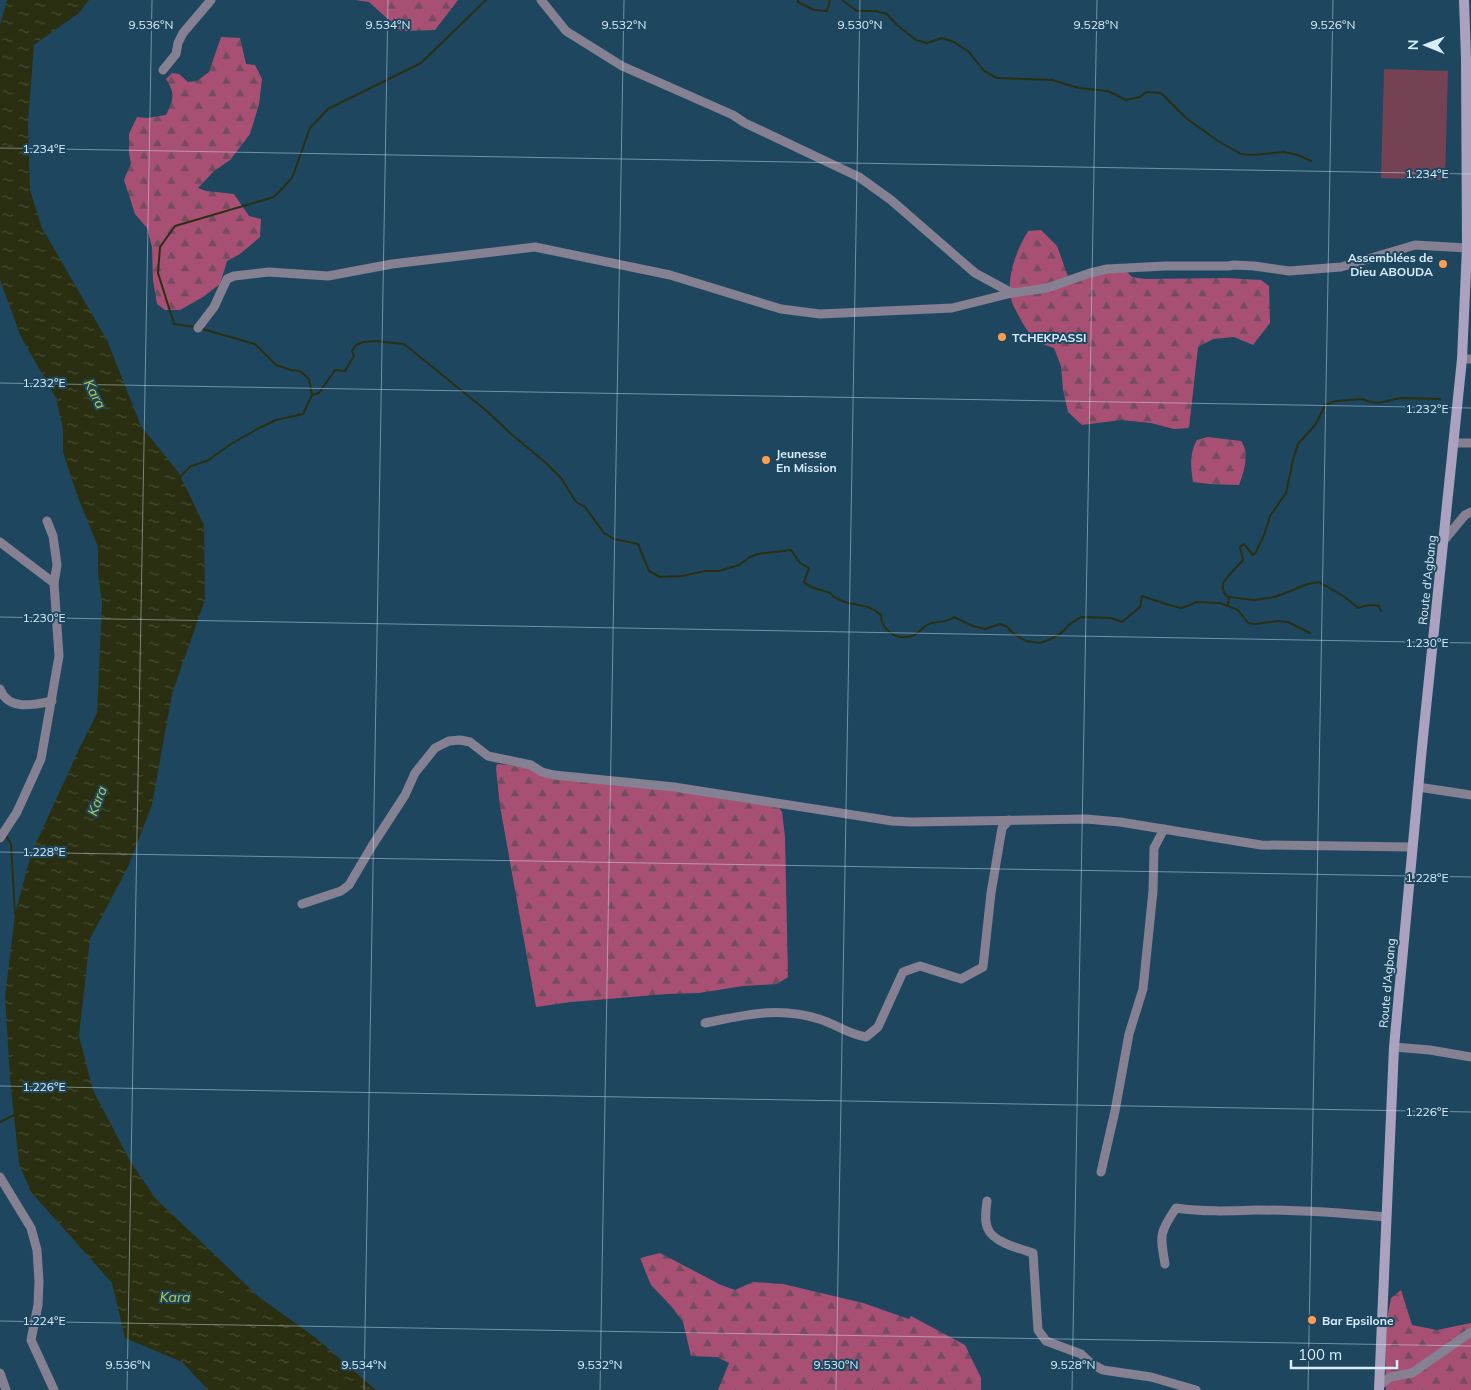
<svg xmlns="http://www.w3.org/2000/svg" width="1471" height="1390" font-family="Mulish,sans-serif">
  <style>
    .forest { fill: url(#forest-firs) }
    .pitch { fill: #754254 }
    .water { fill: url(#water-ripples) }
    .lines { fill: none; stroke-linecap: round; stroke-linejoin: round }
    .stream { stroke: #2a2f11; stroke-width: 2 }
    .street { stroke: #858092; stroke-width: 9 }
    .secondary { stroke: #aaa2bf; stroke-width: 10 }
    .ticks { fill: none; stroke: #d7edfc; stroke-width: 1; stroke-opacity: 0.45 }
    .poi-dot { fill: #fc9e52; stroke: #1e475f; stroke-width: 2 }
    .labels { text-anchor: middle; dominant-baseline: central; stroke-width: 4; stroke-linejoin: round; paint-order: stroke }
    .poi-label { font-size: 12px; font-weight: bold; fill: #d7edfc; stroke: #1e475f; text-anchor: start }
    .street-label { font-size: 12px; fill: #d7edfc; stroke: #1e475f }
    .water-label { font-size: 14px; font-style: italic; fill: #b7cb4c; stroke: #1e475f }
    .ticks-label { font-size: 12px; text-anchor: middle; fill: #d7edfc; stroke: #1e475f; stroke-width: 4; stroke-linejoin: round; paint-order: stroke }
  </style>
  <defs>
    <pattern id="forest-firs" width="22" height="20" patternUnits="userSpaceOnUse" patternTransform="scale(1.25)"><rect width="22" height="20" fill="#a85073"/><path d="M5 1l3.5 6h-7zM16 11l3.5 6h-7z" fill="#744c60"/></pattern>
    <pattern id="water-ripples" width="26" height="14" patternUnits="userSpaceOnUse" patternTransform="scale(1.25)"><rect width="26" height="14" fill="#2a2f11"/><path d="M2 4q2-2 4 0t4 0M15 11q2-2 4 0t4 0" fill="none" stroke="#484d35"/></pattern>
  </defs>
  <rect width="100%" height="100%" fill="#1e475f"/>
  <!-- forest -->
  <g class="forest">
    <polygon points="355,0 458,0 435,30 401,31 369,2"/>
    <path d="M221 37 240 38 246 64 255 65 262 79 259 104 250 134 230 160 214 171 198 188 206 191 234 194 249 216 261 219 260 237 240 254 227 261 220 284 203 297 180 310H165L157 304 153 280 152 247 147 228 135 214 124 180 131 163 129 153V134L137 117 147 118 166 115C173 100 176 94 166 79L172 73 179 74 188 82 197 81 209 72Z"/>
    <path d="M1041 230 1057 246 1070 282 1095 274 1126 271 1132 277 1145 279 1227 278 1261 280 1269 286 1270 323 1253 345 1234 337 1213 339 1198 347 1189 428 1174 429 1151 423 1121 420 1082 425 1068 412 1063 390 1061 366 1054 348C1050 346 1044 345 1040 343 1033 339 1026 329 1022 322 1019 316 1016 311 1013 305 1004 281 1016 251 1028 231Z"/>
    <path d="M1208 437 1241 441C1250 453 1244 472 1239 485L1209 484 1193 482C1191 467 1189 454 1197 440Z"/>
    <polygon points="497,764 529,767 778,806 782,812 785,837 788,977 777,984 743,986 699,993 667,994 571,1002 536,1007 500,806 496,768"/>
    <polygon points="660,1253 721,1285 735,1290 753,1282 783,1284 863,1303 909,1319 911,1316 965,1345 981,1378 981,1390 718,1390 729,1363 717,1357 691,1356 683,1322 672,1307 651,1285 640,1258"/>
    <polygon points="1401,1290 1412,1325 1437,1330 1471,1323 1471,1390 1386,1390 1385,1330 1391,1298"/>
  </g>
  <!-- pitch -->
  <polygon class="pitch" points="1384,69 1448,71 1445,180 1381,178"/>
  <!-- water -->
  <polygon class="water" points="7,0 89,0 79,13 34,45 28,122 30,190 42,228 107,340 141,426 179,473 204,525 205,600 172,694 152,805 128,867 90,939 79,1036 93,1090 129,1159 155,1198 259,1297 316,1338 376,1390 208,1390 182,1362 125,1338 112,1283 31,1192 19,1164 10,1078 5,997 15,914 31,854 80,747 97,713 102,604 98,572 98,547 77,495 63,452 63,429 56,398 21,337 0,280 0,25"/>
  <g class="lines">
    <!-- stream -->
    <g class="stream">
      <polyline points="798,0 798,2 814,10 827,11 830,0"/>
      <polyline points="842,0 857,11 876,11 887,14 897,25 916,40 927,43 942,38 954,42 969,52 984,71 997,78 1052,80 1079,88 1108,91 1126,100 1140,97 1146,92 1161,93 1186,118 1218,141 1241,154 1253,155 1284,152 1298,155 1311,161"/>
      <polyline points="195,327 174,324 158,273 160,247 175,226 274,197 292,178 310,128 328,109 421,63 486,0"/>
      <path d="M312 395 319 393 335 370 345 371 354 356 352 351 356 345 363 342 375 341 404 344 488 412 510 433 546 463 561 478 576 502 585 507 604 533 614 539 638 544 649 571 660 577 682 576 705 571H719L739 565 750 557 758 554 791 550 800 563 809 568 804 582C812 590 820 589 830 593 835 596 831 596 836 598 852 608 866 601 881 615 881 630 897 641 912 636 919 634 923 625 932 623 942 621 945 623 954 617L973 626 985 629 1000 624 1006 626 1014 634 1026 641 1040 643 1049 640 1060 634 1070 624 1081 617 1111 618 1122 622 1140 607 1142 596 1172 606 1182 608 1197 602 1220 603 1238 610 1248 623 1255 624 1278 621 1288 622 1310 633"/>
      <polyline points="180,477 191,466 207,461 231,444 261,427 276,420 303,414 312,395 309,379 300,371 291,370 276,365 255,344 202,329"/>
      <path d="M1229 597 1254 600 1275 597 1308 584 1319 582 1345 597 1358 608C1365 605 1371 604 1379 606L1381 611"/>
      <path d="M1228 605 1229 598C1212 584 1234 572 1243 560L1240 547 1244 544 1253 555 1256 552 1264 535 1270 516 1286 493 1293 460 1298 444 1316 424 1325 405 1336 401 1362 399 1370 402 1378 403 1400 398 1440 399"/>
      <polyline points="5,834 11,844 15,914"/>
      <polyline points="0,1122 16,1114"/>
    </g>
    <!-- street -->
    <g class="street">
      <polyline points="541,0 566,31 622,66 733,115 745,123 859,177 891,200 975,273 1012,293 1047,288 1090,273 1107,269 1165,266 1228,266 1234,265 1254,266 1289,271 1341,267 1415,245 1467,248"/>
      <polyline points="163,70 176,54 178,43 183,33 211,0"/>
      <polyline points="198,328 214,307 227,279 234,276 269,272 328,276 392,264 535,247 670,275 781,309 820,314 952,308 1012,293"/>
      <polyline points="1462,359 1471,359"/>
      <polyline points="1453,443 1471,443"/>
      <polyline points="1445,539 1465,515 1471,512"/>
      <polyline points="0,542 54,583"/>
      <path d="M0 689C8 711 34 705 52 701"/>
      <polyline points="1418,787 1471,795"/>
      <polyline points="0,838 17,812 41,759 59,656 54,583 57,565 53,536 47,521"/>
      <polyline points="302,904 341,891 349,885 372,846 405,795 415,773 435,748 449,741 460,740 470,742 488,756 531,765 542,772 554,775 674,787 892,821 911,822 1086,819 1120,822 1261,845 1412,847"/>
      <path d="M705 1023C745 1015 778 1006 819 1019 836 1024 847 1034 866 1037L878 1027 903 972 920 966 961 979 983 967 991 893 1002 828 1009 820"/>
      <polyline points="1394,1047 1430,1050 1471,1057"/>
      <polyline points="1101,1172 1115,1111 1129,1034 1143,989 1153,891 1154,848 1164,829"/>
      <polyline points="0,1177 31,1228 37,1250 39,1281 38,1305 31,1340 54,1390"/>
      <path d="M987 1201C986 1209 984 1221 988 1229 993 1242 1020 1249 1033 1253L1038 1330 1046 1341 1081 1354 1092 1364 1103 1370 1151 1377 1196 1390"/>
      <path d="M1165 1264C1160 1235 1159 1233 1176 1208 1203 1212 1229 1211 1256 1210 1299 1210 1343 1213 1386 1217"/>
      <polyline points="0,1373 6,1390"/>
      <polyline points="1379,1386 1390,1377 1412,1373 1471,1332"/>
    </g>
    <!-- secondary -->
    <polyline class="secondary" points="1379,1390 1394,1047 1422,747 1462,359 1467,248 1466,58 1464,0"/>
  </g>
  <!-- ticks -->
  <path class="ticks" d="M0 148 1471 174M0 383 1471 408M0 617 1471 643M0 852 1471 877M0 1086 1471 1112M0 1321 1471 1346M127 1390 152 0M364 1390 388 0M600 1390 624 0M836 1390 860 0M1072 1390 1097 0M1308 1390 1333 0"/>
  <!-- markers -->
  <g class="poi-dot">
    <circle cx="1443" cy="264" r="5"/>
    <circle cx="1002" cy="337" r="5"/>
    <circle cx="766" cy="460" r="5"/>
    <circle cx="1312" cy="1320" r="5"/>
  </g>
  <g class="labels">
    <!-- poi labels -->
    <g class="poi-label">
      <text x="1433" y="257" text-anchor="end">Assemblées de<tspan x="1433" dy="14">Dieu ABOUDA</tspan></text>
      <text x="1012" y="337">TCHEKPASSI</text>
      <text x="776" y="453">Jeunesse<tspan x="776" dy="14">En Mission</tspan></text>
      <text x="1322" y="1320">Bar Epsilone</text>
    </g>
    <!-- street labels -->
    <g class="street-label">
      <text transform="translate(1427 580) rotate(-84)">Route d'Agbang</text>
      <text transform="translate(1387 983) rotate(-85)">Route d'Agbang</text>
    </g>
    <!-- water labels -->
    <g class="water-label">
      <text transform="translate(95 394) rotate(62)">Kara</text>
      <text transform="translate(97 801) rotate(-69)">Kara</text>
      <text x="175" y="1297">Kara</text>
    </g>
  </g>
  <g class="ticks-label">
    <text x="151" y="29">9.536°N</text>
    <text x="388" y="29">9.534°N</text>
    <text x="624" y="29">9.532°N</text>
    <text x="860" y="29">9.530°N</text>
    <text x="1096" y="29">9.528°N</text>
    <text x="1333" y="29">9.526°N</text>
    <text x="44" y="153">1.234°E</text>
    <text x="1427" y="178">1.234°E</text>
    <text x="44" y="387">1.232°E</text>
    <text x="1427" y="413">1.232°E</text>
    <text x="44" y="622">1.230°E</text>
    <text x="1427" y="647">1.230°E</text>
    <text x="44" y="856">1.228°E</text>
    <text x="1427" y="882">1.228°E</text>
    <text x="44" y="1091">1.226°E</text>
    <text x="1427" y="1116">1.226°E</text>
    <text x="44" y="1325">1.224°E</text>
    <text x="128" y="1369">9.536°N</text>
    <text x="364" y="1369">9.534°N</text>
    <text x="600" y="1369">9.532°N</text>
    <text x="836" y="1369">9.530°N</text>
    <text x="1073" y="1369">9.528°N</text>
  </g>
  <!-- north arrow -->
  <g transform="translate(1426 45) rotate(271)" stroke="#1e475f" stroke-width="4" paint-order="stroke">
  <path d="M0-4L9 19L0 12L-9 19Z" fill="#d7edfc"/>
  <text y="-8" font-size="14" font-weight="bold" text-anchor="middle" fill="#d7edfc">N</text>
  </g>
  <!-- scale -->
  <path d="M1291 1360v8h106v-8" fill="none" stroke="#d7edfc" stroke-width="2.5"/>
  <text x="1298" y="1360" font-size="15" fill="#d7edfc" stroke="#1e475f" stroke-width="4" paint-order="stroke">100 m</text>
</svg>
